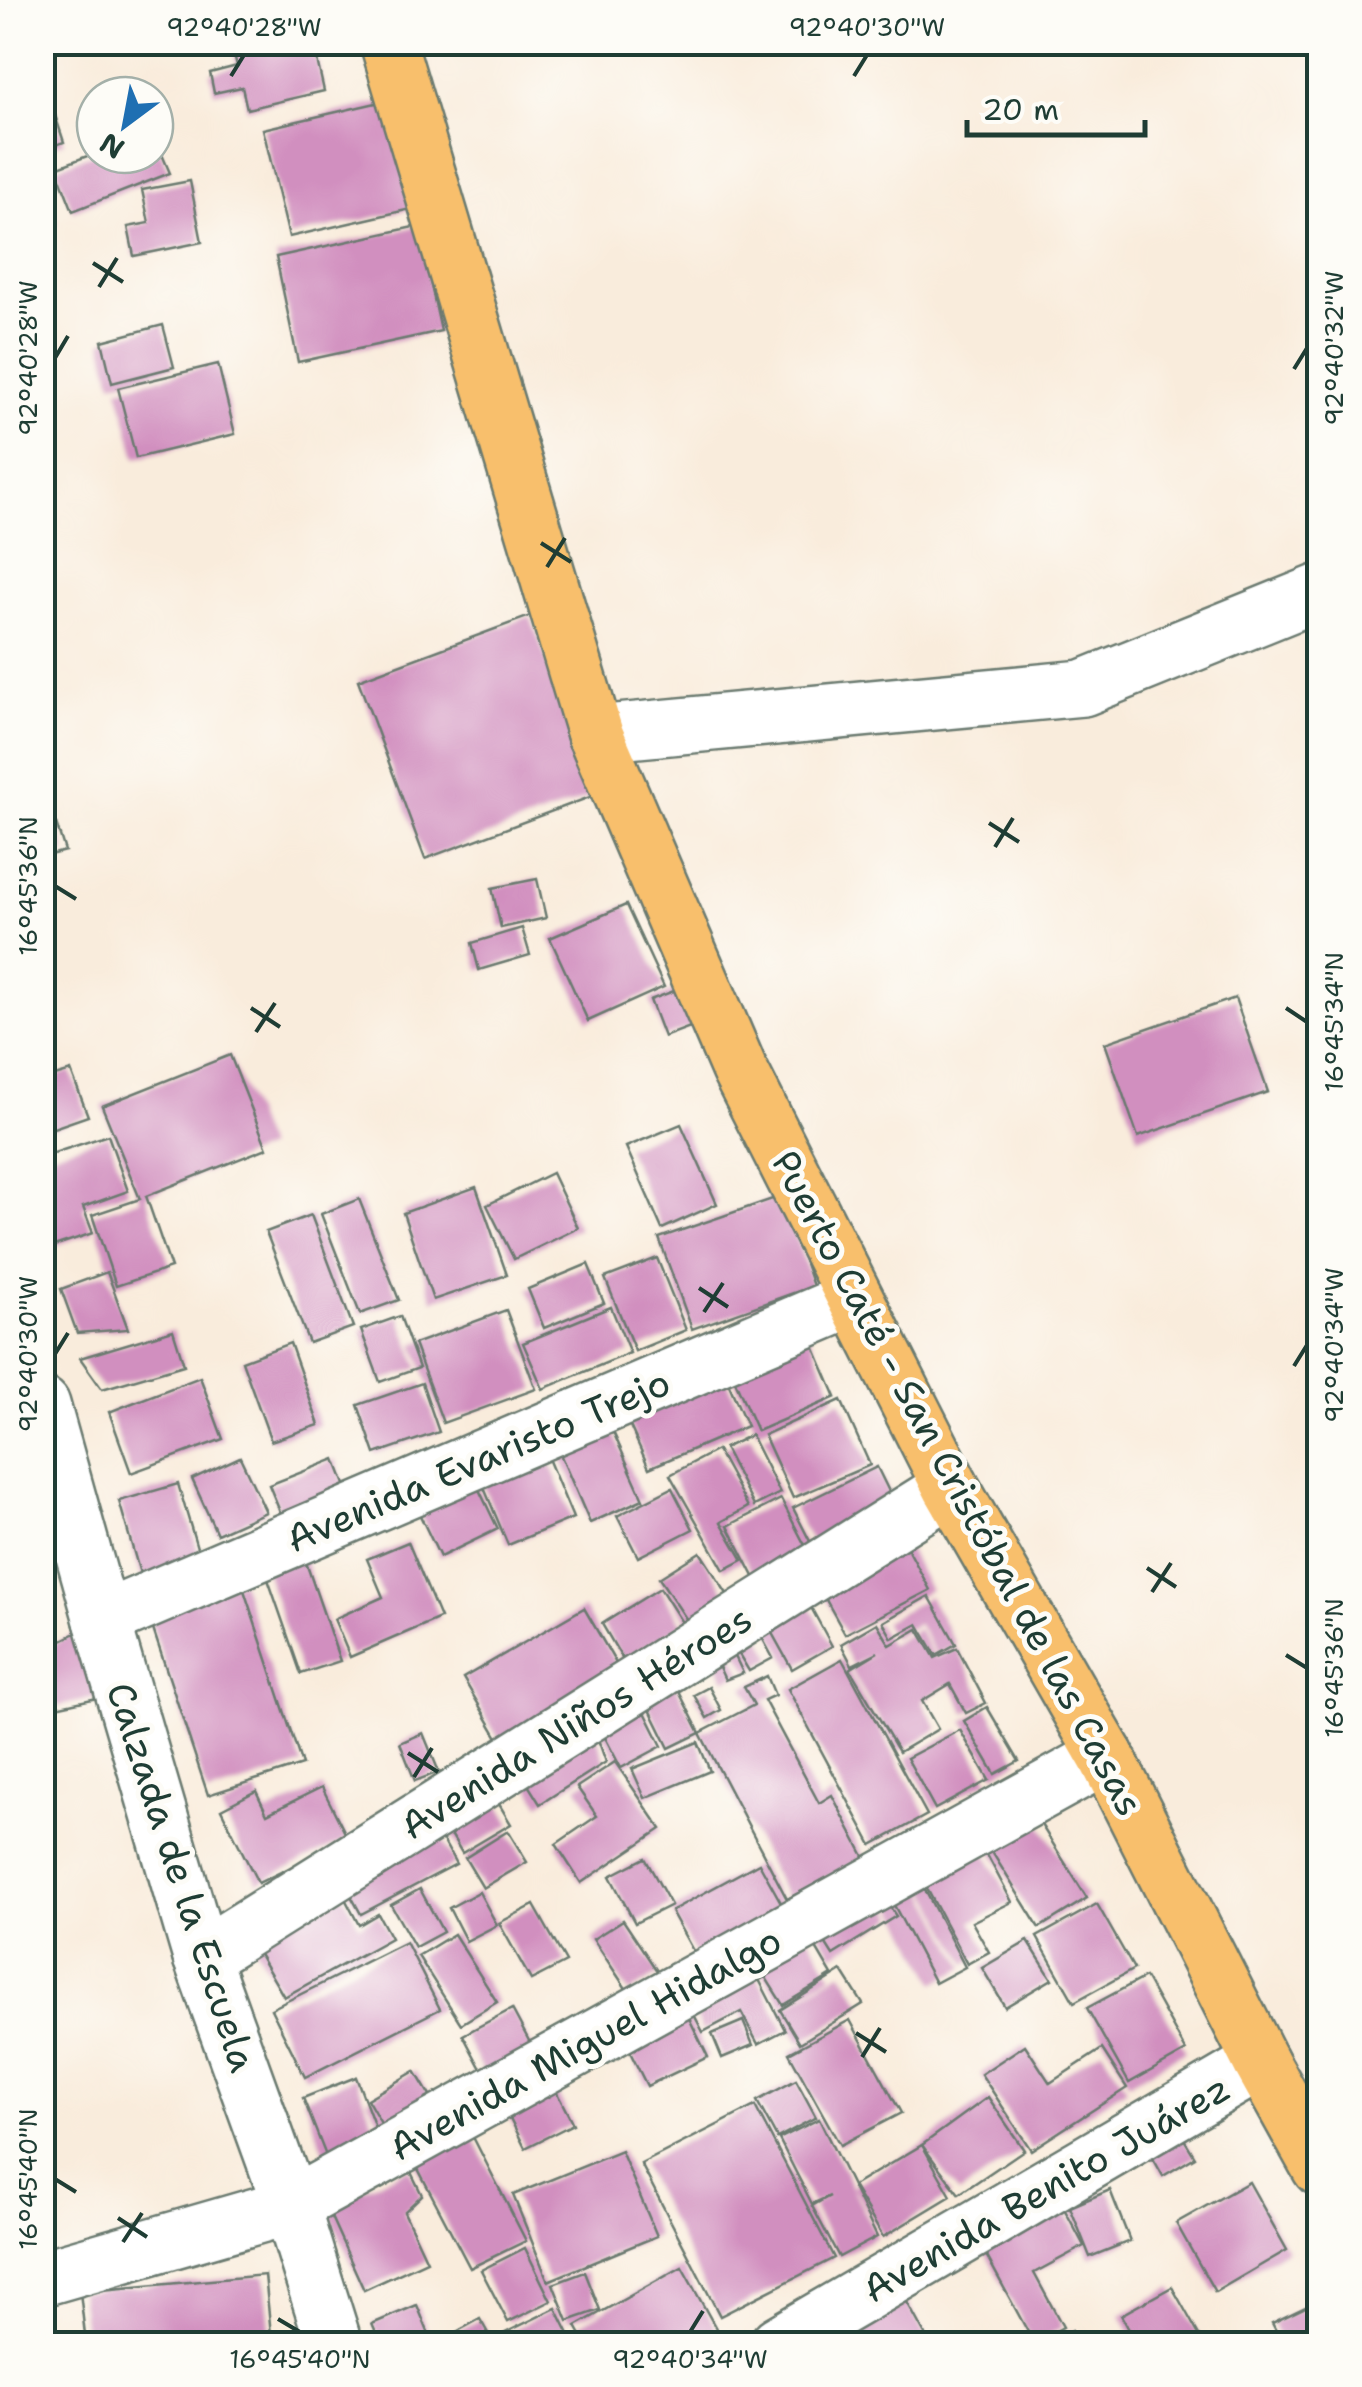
<svg xmlns="http://www.w3.org/2000/svg" width="1362" height="2387" font-family="'Shantell Sans',sans-serif">
  <style>
    .building { fill: #d18fbf }
    .lines { fill: none; stroke-linecap: round; stroke-linejoin: round }
    .minor-casing { stroke: #6b7a6f; stroke-width: 60 }
    .major-casing { stroke: #6b7a6f; stroke-width: 60 }
    .minor { stroke: #fff; stroke-width: 55 }
    .major { stroke: #f8bf6c; stroke-width: 55 }
    .ticks { fill: none; stroke: #1f3d34; stroke-width: 4 }
    .labels { text-anchor: middle; dominant-baseline: central; stroke-width: 10; stroke-linejoin: round; paint-order: stroke }
    .street-label { font-size: 38px; fill: #1f3d34; stroke: #fdfcf7 }
    .neatline { fill: none; stroke: #1f3d34; stroke-width: 4 }
    .ticks-label { font-size: 25px; text-anchor: middle; fill: #1f3d34 }
  </style>
  <rect width="100%" height="100%" fill="#fdfcf7"/>
  <filter id="ink" filterUnits="userSpaceOnUse"><feTurbulence type="fractalNoise" baseFrequency=".01" numOctaves="2"/><feDisplacementMap in="SourceGraphic" scale="20" xChannelSelector="R" yChannelSelector="G"/><feConvolveMatrix kernelMatrix="1 2 1 2 8 2 1 2 1" color-interpolation-filters="sRGB"/></filter>
  <filter id="wash" filterUnits="userSpaceOnUse"><feTurbulence type="fractalNoise" baseFrequency=".0048" numOctaves="4" result="noise"/><feDisplacementMap in="SourceGraphic" scale="40" xChannelSelector="R" yChannelSelector="G"/><feGaussianBlur stdDeviation="2.25" result="paint"/><feColorMatrix in="noise" values="0 0 0 0 0 0 0 0 0 0 0 0 0 0 0 0 0 1.4 0 .05"/><feComposite in="paint" operator="in"/></filter>
  <g filter="url(#wash)">
    <rect width="100%" height="100%" fill="#f9ecdc"/>
    <g id="blocks">
      <!-- building -->
      <g class="building">
        <polygon points="231,42 313,42 324,91 247,109 242,87 214,93 210,73 237,66"/>
        <polygon points="46,88 64,142 42,150 42,89"/>
        <polygon points="389,100 415,208 289,237 263,129"/>
        <polygon points="155,138 170,173 73,211 56,168 95,153 155,155"/>
        <polygon points="48,176 57,225 42,227 42,177"/>
        <polygon points="190,181 202,242 134,256 128,227 149,223 142,190"/>
        <polygon points="418,226 441,331 298,362 276,257"/>
        <polygon points="163,325 174,367 112,383 102,341"/>
        <polygon points="218,364 235,434 136,458 118,388"/>
        <polygon points="530,616 598,794 425,859 358,680"/>
        <polygon points="42,779 65,851 42,857"/>
        <polygon points="537,879 546,918 501,928 492,888"/>
        <polygon points="626,905 664,987 588,1021 550,938"/>
        <polygon points="522,928 530,955 479,970 472,943"/>
        <polygon points="692,984 706,1021 664,1037 650,1000"/>
        <polygon points="1235,998 1268,1092 1138,1137 1105,1043"/>
        <polygon points="230,1055 267,1148 146,1196 171,1268 116,1286 92,1215 140,1199 102,1106"/>
        <polygon points="71,1071 88,1116 42,1132 42,1080"/>
        <polygon points="681,1124 717,1204 662,1229 626,1147"/>
        <polygon points="108,1135 128,1191 83,1207 93,1233 42,1250 42,1157"/>
        <polygon points="552,1173 578,1228 514,1259 487,1205"/>
        <polygon points="476,1187 507,1275 433,1300 403,1213"/>
        <polygon points="781,1196 813,1286 692,1329 659,1238"/>
        <polygon points="359,1199 399,1300 360,1314 321,1214"/>
        <polygon points="311,1215 353,1327 309,1343 266,1232"/>
        <polygon points="657,1258 686,1330 635,1351 605,1278"/>
        <polygon points="588,1264 604,1303 544,1328 528,1289"/>
        <polygon points="107,1272 128,1329 77,1333 61,1289"/>
        <polygon points="611,1307 630,1353 543,1389 523,1343"/>
        <polygon points="506,1310 536,1389 443,1423 414,1344"/>
        <polygon points="400,1316 419,1368 380,1382 361,1330"/>
        <polygon points="173,1330 184,1365 102,1389 80,1358"/>
        <polygon points="807,1330 836,1397 757,1431 728,1365"/>
        <polygon points="290,1343 319,1425 271,1441 242,1361"/>
        <polygon points="724,1373 747,1426 649,1468 625,1415"/>
        <polygon points="200,1377 223,1439 131,1473 109,1412"/>
        <polygon points="422,1383 439,1432 375,1454 358,1405"/>
        <polygon points="841,1400 870,1465 793,1498 764,1435"/>
        <polygon points="606,1416 643,1499 590,1523 554,1440"/>
        <polygon points="751,1435 780,1493 754,1506 724,1448"/>
        <polygon points="542,1444 573,1518 508,1545 477,1471"/>
        <polygon points="717,1450 748,1507 721,1522 743,1560 724,1570 670,1475"/>
        <polygon points="240,1457 266,1512 217,1534 192,1479"/>
        <polygon points="335,1459 346,1487 281,1514 269,1485"/>
        <polygon points="877,1467 900,1514 817,1555 793,1508"/>
        <polygon points="473,1477 498,1529 440,1557 415,1505"/>
        <polygon points="178,1484 201,1561 141,1577 119,1501"/>
        <polygon points="672,1488 693,1529 638,1557 617,1516"/>
        <polygon points="781,1499 812,1559 759,1586 728,1526"/>
        <polygon points="42,1521 53,1560 42,1562"/>
        <polygon points="900,1534 930,1590 845,1634 815,1580"/>
        <polygon points="408,1542 440,1618 350,1657 334,1619 383,1597 367,1559"/>
        <polygon points="301,1548 340,1661 301,1674 262,1562"/>
        <polygon points="700,1552 729,1597 689,1623 659,1578"/>
        <polygon points="241,1581 302,1765 208,1795 147,1611"/>
        <polygon points="660,1588 683,1624 623,1660 602,1624"/>
        <polygon points="929,1596 956,1644 936,1655 918,1624 892,1638 883,1622"/>
        <polygon points="808,1602 832,1646 792,1669 767,1624"/>
        <polygon points="584,1608 621,1672 500,1741 463,1678"/>
        <polygon points="877,1623 890,1645 918,1629 935,1658 957,1648 986,1703 966,1713 950,1684 922,1701 938,1729 899,1752 850,1669 878,1652 852,1665 841,1644"/>
        <polygon points="82,1630 97,1698 42,1710 42,1650"/>
        <polygon points="759,1632 773,1658 749,1671 734,1646"/>
        <polygon points="731,1648 743,1673 725,1680 714,1656"/>
        <polygon points="842,1659 927,1815 872,1845 788,1689"/>
        <polygon points="670,1674 700,1733 669,1748 640,1689"/>
        <polygon points="767,1676 775,1695 764,1700 819,1803 832,1795 865,1858 787,1899 700,1733 754,1705 744,1687"/>
        <polygon points="709,1687 721,1710 707,1718 694,1695"/>
        <polygon points="638,1698 662,1746 621,1768 596,1720"/>
        <polygon points="987,1707 1019,1761 995,1774 964,1721"/>
        <polygon points="593,1725 606,1762 540,1804 520,1772"/>
        <polygon points="960,1730 989,1780 935,1809 907,1758"/>
        <polygon points="423,1733 439,1772 415,1781 400,1743"/>
        <polygon points="698,1742 710,1771 645,1798 632,1769"/>
        <polygon points="615,1762 661,1829 581,1883 556,1844 597,1816 577,1787"/>
        <polygon points="487,1784 511,1824 462,1853 438,1812"/>
        <polygon points="322,1787 348,1839 258,1883 221,1809 256,1791 267,1814"/>
        <polygon points="1035,1815 1087,1898 1039,1928 987,1844"/>
        <polygon points="433,1822 456,1864 361,1914 338,1872"/>
        <polygon points="508,1831 527,1862 483,1888 465,1858"/>
        <polygon points="985,1851 1012,1902 972,1922 989,1952 967,1964 924,1883"/>
        <polygon points="645,1858 671,1905 635,1923 610,1876"/>
        <polygon points="759,1863 784,1908 696,1956 671,1911"/>
        <polygon points="915,1871 965,1967 935,1983 884,1886"/>
        <polygon points="340,1889 359,1925 378,1914 391,1938 284,1997 250,1939"/>
        <polygon points="420,1889 443,1932 415,1947 391,1905"/>
        <polygon points="878,1889 896,1916 833,1955 816,1928"/>
        <polygon points="479,1892 497,1925 466,1941 449,1908"/>
        <polygon points="1097,1904 1134,1969 1074,2002 1037,1937"/>
        <polygon points="534,1905 566,1962 531,1980 499,1923"/>
        <polygon points="623,1920 659,1974 629,1993 593,1939"/>
        <polygon points="806,1931 832,1975 783,2005 756,1962"/>
        <polygon points="454,1934 497,2002 461,2024 418,1956"/>
        <polygon points="1028,1941 1052,1979 1005,2007 982,1968"/>
        <polygon points="406,1942 440,2009 305,2077 271,2009"/>
        <polygon points="753,1968 785,2030 758,2044 741,2012 703,2032 687,2001"/>
        <polygon points="842,1971 863,2004 800,2043 780,2010"/>
        <polygon points="1145,1977 1186,2051 1129,2083 1087,2008"/>
        <polygon points="684,2008 708,2057 647,2086 623,2038"/>
        <polygon points="512,2009 536,2054 487,2080 463,2035"/>
        <polygon points="850,2020 901,2113 840,2145 789,2053"/>
        <polygon points="743,2021 753,2045 722,2058 712,2034"/>
        <polygon points="1025,2045 1050,2083 1102,2049 1127,2088 1031,2150 981,2074"/>
        <polygon points="415,2071 439,2111 390,2139 367,2099"/>
        <polygon points="356,2077 382,2146 330,2166 303,2098"/>
        <polygon points="796,2080 816,2117 777,2138 757,2101"/>
        <polygon points="555,2089 573,2124 525,2148 507,2112"/>
        <polygon points="988,2097 1024,2150 959,2194 922,2145"/>
        <polygon points="755,2106 834,2258 720,2316 641,2164"/>
        <polygon points="819,2119 877,2237 839,2257 812,2206 830,2196 812,2204 779,2139"/>
        <polygon points="1175,2124 1195,2157 1163,2176 1144,2142"/>
        <polygon points="472,2135 526,2241 470,2268 415,2163"/>
        <polygon points="922,2145 951,2196 883,2237 853,2186"/>
        <polygon points="621,2151 657,2236 548,2281 513,2195"/>
        <polygon points="409,2168 422,2195 404,2212 427,2261 364,2290 326,2206"/>
        <polygon points="1249,2182 1287,2250 1215,2292 1176,2223"/>
        <polygon points="1110,2190 1130,2241 1090,2257 1070,2207"/>
        <polygon points="1058,2197 1084,2246 1034,2273 1063,2327 1034,2343 978,2240"/>
        <polygon points="525,2248 551,2301 508,2322 481,2270"/>
        <polygon points="682,2267 718,2332 695,2344 586,2344 576,2326"/>
        <polygon points="585,2272 600,2310 568,2321 553,2284"/>
        <polygon points="265,2275 272,2344 86,2344 80,2292"/>
        <polygon points="1172,2287 1204,2344 1137,2344 1121,2315"/>
        <polygon points="901,2291 930,2344 824,2344"/>
        <polygon points="1320,2300 1320,2344 1283,2344 1272,2323"/>
        <polygon points="417,2305 433,2344 381,2344 372,2324"/>
        <polygon points="556,2308 574,2344 501,2344 497,2337"/>
        <polygon points="480,2319 489,2335 474,2344 454,2344 449,2336"/>
        <polygon points="1072,2330 1080,2344 1048,2344"/>
      </g>
    </g>
  </g>
  <g filter="url(#ink)">
    <use href="#blocks" fill-opacity="0" stroke="#6b7a6f" stroke-width="2.5"/>
    <g class="lines">
      <defs>
        <g id="minor">
          <polyline points="595,734 1083,688 1320,592"/>
          <polyline points="42,1405 102,1620 201,1957 291,2206 334,2344"/>
          <polyline points="102,1620 854,1299"/>
          <polyline points="201,1957 951,1487"/>
          <polyline points="42,2278 291,2206 1106,1756"/>
          <polyline points="778,2344 1261,2062"/>
        </g>
        <polyline id="major" points="388,42 595,734 739,1069 951,1487 1106,1756 1261,2062 1320,2168"/>
      </defs>
      <!-- minor casing -->
      <use href="#minor" class="minor-casing"/>
      <!-- major casing -->
      <use href="#major" class="major-casing"/>
      <!-- minor -->
      <use href="#minor" class="minor"/>
      <!-- major -->
      <use href="#major" class="major"/>
    </g>
  </g>
  <!-- ticks -->
  <path class="ticks" d="M231 76 244 55M854 76 867 55M93 263 123 282M99 287 117 258M55 358 68 336M1294 369 1307 348M541 543 571 562M547 567 565 538M989 823 1019 842M995 847 1013 818M55 886 76 899M251 1008 280 1027M1286 1008 1307 1022M256 1032 275 1003M699 1288 728 1307M704 1312 723 1283M55 1354 68 1333M1294 1366 1307 1345M1147 1568 1176 1587M1152 1592 1171 1563M1286 1655 1307 1668M408 1753 438 1772M414 1777 432 1748M856 2033 886 2052M862 2057 880 2028M55 2179 76 2192M118 2218 147 2237M123 2242 142 2213M278 2319 300 2332M690 2332 703 2311"/>
  <g class="labels">
    <!-- street labels -->
    <g class="street-label">
      <text transform="translate(478 1460) rotate(-23)">Avenida Evaristo Trejo</text>
      <text transform="translate(958 1483) rotate(62)">Puerto Caté - San Cristóbal de las Casas</text>
      <text transform="translate(576 1722) rotate(-32)">Avenida Niños Héroes</text>
      <text transform="translate(182 1877) rotate(72)">Calzada de la Escuela</text>
      <text transform="translate(585 2043) rotate(-29)">Avenida Miguel Hidalgo</text>
      <text transform="translate(1046 2188) rotate(-30)">Avenida Benito Juárez</text>
    </g>
  </g>
  <!-- margin -->
  <rect width="1362" height="2387" fill="none" stroke="#fdfcf7" stroke-width="110"/>
  <!-- north arrow -->
  <g transform="translate(125 125) rotate(212)"><circle r="48" fill="#fdfcf7" stroke="#a4b0a9" stroke-width="2.5"/>
  <path d="M0-8L18 38L0 25L-18 38Z" fill="#1f6fb2"/>
  <text y="-15" font-size="28" font-weight="bold" text-anchor="middle" fill="#1f3d34">N</text>
  </g>
  <!-- scale -->
  <path d="M967 120v15h178v-15" fill="none" stroke="#1f3d34" stroke-width="5"/>
  <text x="982" y="120" font-size="30" fill="#1f3d34" stroke="#fdfcf7" stroke-width="8" paint-order="stroke">20 m</text>
  <rect x="55" y="55" width="1252" height="2277" class="neatline"/>
  <g class="ticks-label">
    <text x="244" y="36">92°40'28"W</text>
    <text x="867" y="36">92°40'30"W</text>
    <text transform="translate(1334 348) rotate(-90)" y="9">92°40'32"W</text>
    <text transform="translate(28 358) rotate(-90)" y="9">92°40'28"W</text>
    <text transform="translate(28 886) rotate(-90)" y="9">16°45'36"N</text>
    <text transform="translate(1334 1022) rotate(-90)" y="9">16°45'34"N</text>
    <text transform="translate(1334 1345) rotate(-90)" y="9">92°40'34"W</text>
    <text transform="translate(28 1354) rotate(-90)" y="9">92°40'30"W</text>
    <text transform="translate(1334 1668) rotate(-90)" y="9">16°45'36"N</text>
    <text transform="translate(28 2179) rotate(-90)" y="9">16°45'40"N</text>
    <text x="300" y="2368">16°45'40"N</text>
    <text x="690" y="2368">92°40'34"W</text>
  </g>
</svg>
